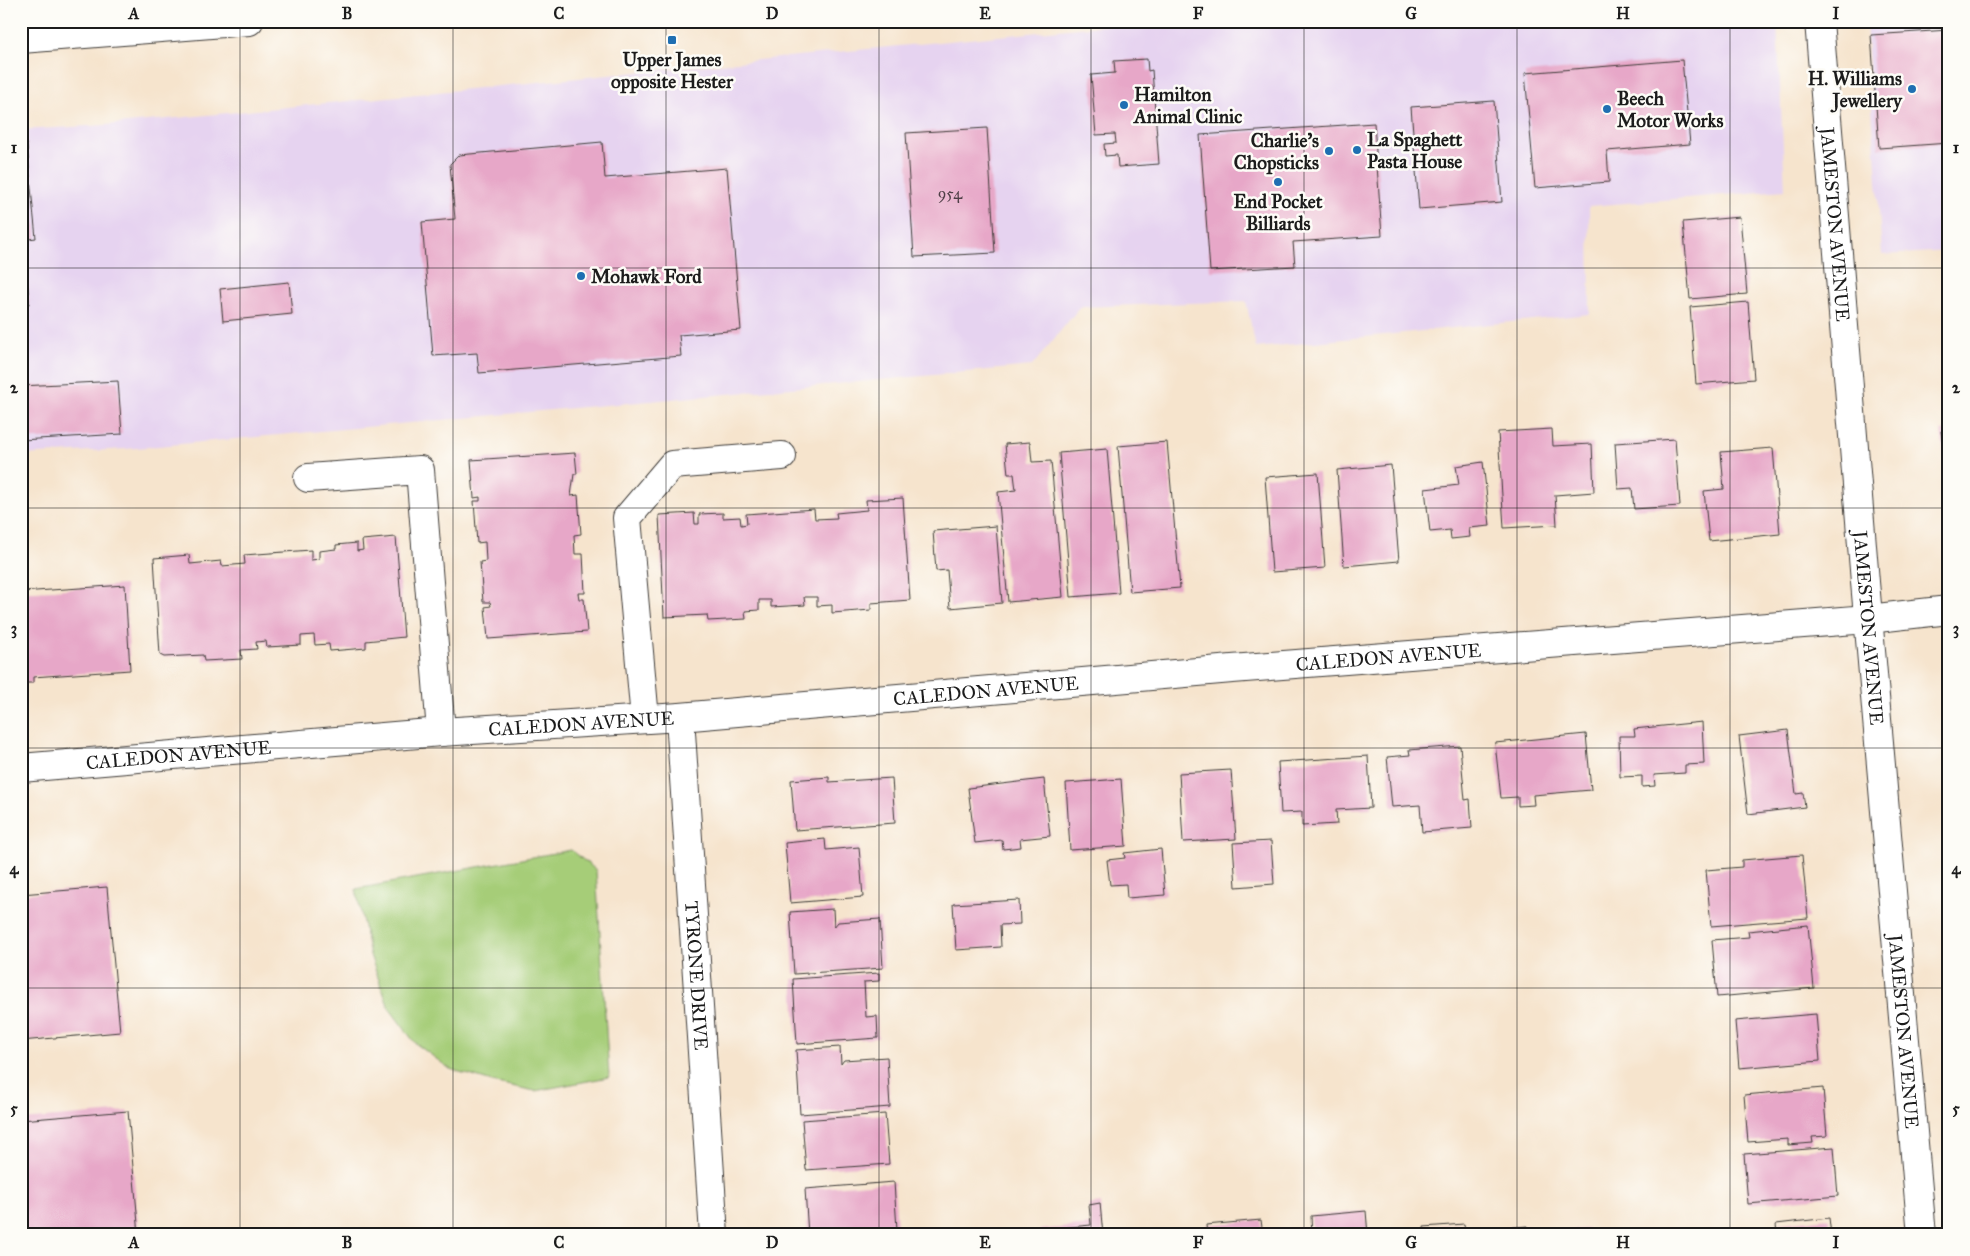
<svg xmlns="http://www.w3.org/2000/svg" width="1970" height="1256" font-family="'IM FELL Great Primer',serif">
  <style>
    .built { fill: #e6d3f0 }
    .green { fill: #a6cd78; stroke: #61744a }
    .building { fill: #e7a7c8 }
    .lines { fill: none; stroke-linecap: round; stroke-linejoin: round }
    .minor-casing { stroke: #3d3a37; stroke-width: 30 }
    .major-casing { stroke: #3d3a37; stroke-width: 30 }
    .minor { stroke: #fff; stroke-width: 28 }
    .major { stroke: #fff; stroke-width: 28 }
    .grid { fill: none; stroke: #1c1c1c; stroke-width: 1; stroke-opacity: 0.55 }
    .poi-dot { fill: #1f6fb2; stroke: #fdfcf7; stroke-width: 2 }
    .labels { text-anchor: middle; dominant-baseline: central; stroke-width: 5; stroke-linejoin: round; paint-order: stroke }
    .number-label { font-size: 16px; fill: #4f3f47 }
    .poi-label { font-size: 19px; font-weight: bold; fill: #1c1c1c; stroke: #fdfcf7; text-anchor: start }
    .street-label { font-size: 19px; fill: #1c1c1c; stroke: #fdfcf7 }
    .neatline { fill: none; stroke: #1c1c1c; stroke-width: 2 }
    .grid-label { font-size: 16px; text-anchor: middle; font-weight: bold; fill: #1c1c1c }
  </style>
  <rect width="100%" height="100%" fill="#fdfcf7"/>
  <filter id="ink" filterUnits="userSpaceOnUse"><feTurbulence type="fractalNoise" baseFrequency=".02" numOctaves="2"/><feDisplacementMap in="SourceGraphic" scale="10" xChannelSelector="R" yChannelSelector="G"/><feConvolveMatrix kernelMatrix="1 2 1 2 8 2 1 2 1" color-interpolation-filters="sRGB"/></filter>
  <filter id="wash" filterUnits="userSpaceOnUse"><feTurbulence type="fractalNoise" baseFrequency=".0096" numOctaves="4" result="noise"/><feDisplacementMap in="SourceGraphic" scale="20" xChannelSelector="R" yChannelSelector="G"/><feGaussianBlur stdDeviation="1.12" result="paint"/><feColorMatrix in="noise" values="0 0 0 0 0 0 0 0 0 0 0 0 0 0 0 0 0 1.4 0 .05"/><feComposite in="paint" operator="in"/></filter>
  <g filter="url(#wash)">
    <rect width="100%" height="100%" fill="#f6e4cd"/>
    <!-- built -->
    <g class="built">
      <polygon points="1150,21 1777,21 1785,190 1589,206 1590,314 1256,348 1246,301 1080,307 1032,366 126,449 21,455 21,130 107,125"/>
      <polygon points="1866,21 1949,21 1949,251 1882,255"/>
    </g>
    <!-- green -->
    <polygon class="green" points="571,850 596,870 609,1077 535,1091 492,1082 450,1069 415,1043 389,1008 370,955 356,889"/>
    <g id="blocks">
      <!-- building -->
      <g class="building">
        <polygon points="1949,30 1949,143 1879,148 1871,35"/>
        <polygon points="1147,59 1148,71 1152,70 1159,164 1118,167 1117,155 1105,156 1104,144 1116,143 1115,134 1096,135 1091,75 1115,73 1114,61"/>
        <polygon points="1682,60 1690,144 1607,151 1609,182 1535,188 1525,73"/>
        <polygon points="1494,101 1502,202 1419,209 1411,107"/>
        <polygon points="1374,123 1382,236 1293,242 1295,266 1210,271 1200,135"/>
        <polygon points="987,128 995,253 914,257 906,133"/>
        <polygon points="21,138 26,138 36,238 21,240"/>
        <polygon points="602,142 605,178 727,168 741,330 679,335 681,356 479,373 477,353 433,356 422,222 455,219 450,164 459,155"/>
        <polygon points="1740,217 1747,294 1690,299 1683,222"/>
        <polygon points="21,254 25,254 29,304 21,305"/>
        <polygon points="289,282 292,314 223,321 220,289"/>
        <polygon points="1748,302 1754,379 1696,384 1690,307"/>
        <polygon points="118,381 122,434 21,440 21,386"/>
        <polygon points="1552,429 1553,446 1592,444 1594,492 1555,495 1557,525 1504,528 1498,432"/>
        <polygon points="1949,430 1949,485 1948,486 1941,431"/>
        <polygon points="1675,439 1680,506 1634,509 1632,488 1618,489 1615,443"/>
        <polygon points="1030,442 1032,462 1051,461 1063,597 1008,602 998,492 1016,490 1014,474 1008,474 1005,444"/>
        <polygon points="1167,442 1180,588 1130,592 1118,446"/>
        <polygon points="1773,448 1780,534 1709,541 1704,491 1724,489 1721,452"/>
        <polygon points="1107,449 1119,593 1071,597 1059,453"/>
        <polygon points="575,453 577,474 574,474 571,496 578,495 581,534 574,535 575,554 583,554 585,593 578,593 579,599 584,599 587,632 488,639 485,607 491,606 490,602 483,602 480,562 486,561 485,542 477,543 474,501 480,501 480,497 474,498 471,460"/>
        <polygon points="1483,462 1490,526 1469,528 1470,537 1451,539 1450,530 1430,532 1425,489 1459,485 1456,466"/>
        <polygon points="1391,465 1399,561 1344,566 1337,470"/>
        <polygon points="1318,473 1325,568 1272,572 1265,477"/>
        <polygon points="903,498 910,600 871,603 871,610 832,613 832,605 817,606 817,597 804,597 805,605 771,607 771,600 759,600 759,610 745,611 746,619 708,621 707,615 664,617 659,515 694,513 695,524 699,524 699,514 723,513 723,518 740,517 741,525 747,524 746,514 814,509 815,519 837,518 836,513 867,510 866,500"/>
        <polygon points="996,526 1002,603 950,608 947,570 936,571 933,531"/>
        <polygon points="396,537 404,637 366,641 366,648 330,651 329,644 315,645 314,635 301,636 301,645 267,647 266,641 256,642 257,649 241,650 242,659 204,661 203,655 164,657 160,655 154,558 189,555 190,564 221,561 222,566 245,564 244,555 311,550 311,560 319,559 319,551 336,549 336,545 357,543 357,551 363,550 362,540"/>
        <polygon points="125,585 130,670 33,677 33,683 21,683 21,592"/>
        <polygon points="1702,722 1704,764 1685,765 1685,773 1654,775 1655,786 1642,787 1642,776 1620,777 1619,736 1635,736 1634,729"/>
        <polygon points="1788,730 1796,794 1803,793 1805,807 1748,814 1739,736"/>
        <polygon points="1586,734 1591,790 1533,795 1534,805 1518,806 1518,797 1501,798 1495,743"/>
        <polygon points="1460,746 1465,800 1470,799 1472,828 1422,832 1420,805 1392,807 1387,757 1410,755 1409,750"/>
        <polygon points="1368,756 1371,808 1336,810 1337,824 1302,826 1302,812 1281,813 1278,762"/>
        <polygon points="1231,770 1236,839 1183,842 1179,773"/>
        <polygon points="829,777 829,782 892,778 895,823 795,830 791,780"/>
        <polygon points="1044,779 1050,836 1020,839 1021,847 1003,849 1002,840 975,843 968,788"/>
        <polygon points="1121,779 1126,846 1070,850 1066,783"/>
        <polygon points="825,839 826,850 859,847 863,897 790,903 785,843"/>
        <polygon points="1271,841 1274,884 1236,887 1233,843"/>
        <polygon points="1161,849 1165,895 1127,898 1126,884 1110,885 1107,860 1125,858 1124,853"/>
        <polygon points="1802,855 1808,918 1711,926 1706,870 1742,867 1742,860"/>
        <polygon points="107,887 120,1032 21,1041 21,894"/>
        <polygon points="1019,900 1020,924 1000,925 1001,947 956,950 953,904"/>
        <polygon points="833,909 834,927 838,922 880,919 883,968 794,974 790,912"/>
        <polygon points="1808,925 1814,988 1717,997 1712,940 1749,937 1748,931"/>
        <polygon points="879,973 879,981 864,982 866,1017 877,1016 878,1038 797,1044 793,979"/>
        <polygon points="1816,1014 1820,1061 1739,1068 1735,1021"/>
        <polygon points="840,1047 841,1064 844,1060 887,1057 890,1107 800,1114 796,1050"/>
        <polygon points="1823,1088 1827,1136 1812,1137 1813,1143 1788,1145 1788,1139 1748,1142 1744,1095"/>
        <polygon points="128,1111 139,1235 21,1235 21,1120"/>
        <polygon points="885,1114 889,1164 806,1170 802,1120"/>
        <polygon points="1834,1147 1838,1196 1748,1204 1744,1154"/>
        <polygon points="894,1182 897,1230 853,1233 853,1235 808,1235 805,1189"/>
        <polygon points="1100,1203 1103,1235 1040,1235 1040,1230 1091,1225 1089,1205"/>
        <polygon points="1366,1211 1368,1235 1312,1235 1311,1216"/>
        <polygon points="1829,1218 1831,1235 1777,1235 1776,1224"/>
        <polygon points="1261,1220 1263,1235 1207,1235 1206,1225"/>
        <polygon points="1464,1224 1465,1231 1528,1226 1529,1235 1425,1235 1424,1227"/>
        <polygon points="1588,1229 1588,1235 1544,1235 1544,1233"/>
        <polygon points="1714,1231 1714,1235 1682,1235 1682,1233"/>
      </g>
    </g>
  </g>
  <g filter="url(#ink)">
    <use href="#blocks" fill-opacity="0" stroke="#3d3a37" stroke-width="1"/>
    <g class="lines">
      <defs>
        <g id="minor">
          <path id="s1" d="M1819 21 1865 582 1922 1235"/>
          <polyline points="308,478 420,470 441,732"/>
          <path id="s2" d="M680 717 714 1235"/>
          <polyline points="645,719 627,518 672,465 782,456"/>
          <path id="s3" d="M21 768 441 732 680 717 1232 669 1868 619 1949 610"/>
        </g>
        <polyline id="major" points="21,39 249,21"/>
      </defs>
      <!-- minor casing -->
      <use href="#minor" class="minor-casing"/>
      <!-- major casing -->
      <use href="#major" class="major-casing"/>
      <!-- minor -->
      <use href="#minor" class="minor"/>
      <!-- major -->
      <use href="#major" class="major"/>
    </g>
  </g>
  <!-- grid -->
  <path class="grid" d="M240 21V1235M453 21V1235M666 21V1235M879 21V1235M1091 21V1235M1304 21V1235M1517 21V1235M1730 21V1235M21 268H1949M21 508H1949M21 748H1949M21 988H1949"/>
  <!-- markers -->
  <g class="poi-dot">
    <rect x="667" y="35" width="10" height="10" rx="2.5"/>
    <circle cx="1912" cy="89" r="5"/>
    <circle cx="1124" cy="105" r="5"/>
    <circle cx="1607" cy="109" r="5"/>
    <circle cx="1357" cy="150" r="5"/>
    <circle cx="1329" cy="151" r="5"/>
    <circle cx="1278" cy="182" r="5"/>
    <circle cx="581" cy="276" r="5"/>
  </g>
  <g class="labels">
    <!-- number labels -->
    <g class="number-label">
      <text x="950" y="193">954</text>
    </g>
    <!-- poi labels -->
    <g class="poi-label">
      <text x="672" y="59" text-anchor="middle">Upper James<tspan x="672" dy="22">opposite Hester</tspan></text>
      <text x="1902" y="78" text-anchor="end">H. Williams<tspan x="1902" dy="22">Jewellery</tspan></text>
      <text x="1134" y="94">Hamilton<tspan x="1134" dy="22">Animal Clinic</tspan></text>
      <text x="1617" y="98">Beech<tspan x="1617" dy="22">Motor Works</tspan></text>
      <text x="1367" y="139">La Spaghett<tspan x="1367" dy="22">Pasta House</tspan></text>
      <text x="1319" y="140" text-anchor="end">Charlie's<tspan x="1319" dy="22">Chopsticks</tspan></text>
      <text x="1278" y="201" text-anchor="middle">End Pocket<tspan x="1278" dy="22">Billiards</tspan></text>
      <text x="591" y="276">Mohawk Ford</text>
    </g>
    <!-- street labels -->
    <g class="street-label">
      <text stroke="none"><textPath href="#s1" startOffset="204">JAMESTON AVENUE</textPath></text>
      <text stroke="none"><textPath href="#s1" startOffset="609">JAMESTON AVENUE</textPath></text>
      <text stroke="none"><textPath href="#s3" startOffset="1372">CALEDON AVENUE</textPath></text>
      <text stroke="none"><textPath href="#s3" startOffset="968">CALEDON AVENUE</textPath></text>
      <text stroke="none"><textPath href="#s3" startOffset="562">CALEDON AVENUE</textPath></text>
      <text stroke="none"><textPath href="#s3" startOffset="158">CALEDON AVENUE</textPath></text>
      <text stroke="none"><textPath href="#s2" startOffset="259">TYRONE DRIVE</textPath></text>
      <text stroke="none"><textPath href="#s1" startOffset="1014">JAMESTON AVENUE</textPath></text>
    </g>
  </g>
  <!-- margin -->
  <rect width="1970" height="1256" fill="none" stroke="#fdfcf7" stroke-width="55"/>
  <rect x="28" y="28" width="1914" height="1200" class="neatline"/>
  <g class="grid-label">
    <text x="134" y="19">A</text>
    <text x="347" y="19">B</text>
    <text x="559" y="19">C</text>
    <text x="772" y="19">D</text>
    <text x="985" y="19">E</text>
    <text x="1198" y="19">F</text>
    <text x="1411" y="19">G</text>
    <text x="1623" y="19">H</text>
    <text x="1836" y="19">I</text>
    <text x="14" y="153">1</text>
    <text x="1956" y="153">1</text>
    <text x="14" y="393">2</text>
    <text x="1956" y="393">2</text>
    <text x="14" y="634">3</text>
    <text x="1956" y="634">3</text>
    <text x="14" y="874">4</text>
    <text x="1956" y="874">4</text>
    <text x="14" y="1114">5</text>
    <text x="1956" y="1114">5</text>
    <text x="134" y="1248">A</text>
    <text x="347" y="1248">B</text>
    <text x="559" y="1248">C</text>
    <text x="772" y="1248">D</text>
    <text x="985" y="1248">E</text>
    <text x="1198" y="1248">F</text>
    <text x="1411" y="1248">G</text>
    <text x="1623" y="1248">H</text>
    <text x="1836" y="1248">I</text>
  </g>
</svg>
